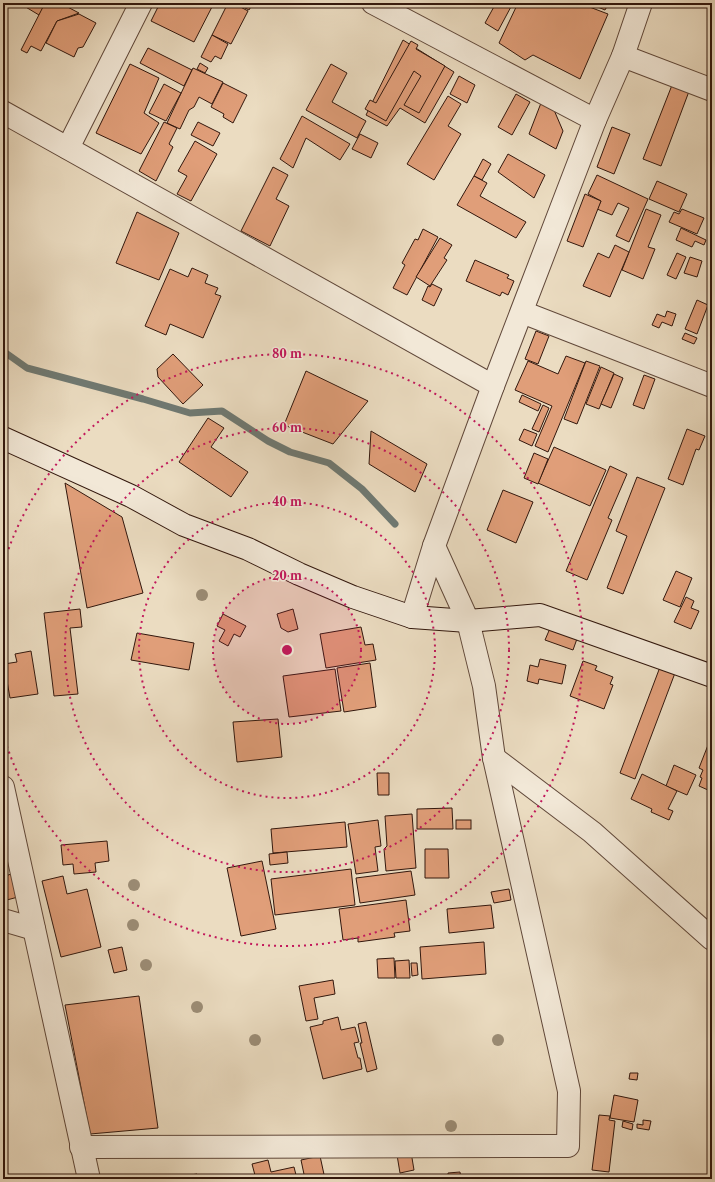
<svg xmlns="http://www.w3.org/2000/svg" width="715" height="1182" font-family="'Libre Caslon Text',serif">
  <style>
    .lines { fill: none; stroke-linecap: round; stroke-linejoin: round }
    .stream { stroke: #6f7972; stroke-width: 7 }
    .building { fill: #e09e79; stroke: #32170d }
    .street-casing { stroke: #60483a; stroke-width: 24 }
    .secondary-casing { stroke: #32170d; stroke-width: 24 }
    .street { stroke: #f2e8d7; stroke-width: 22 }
    .secondary { stroke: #f2e8d7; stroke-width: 22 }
    .tree { fill: #9b8c75 }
    .ring { fill: none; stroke: #c2185b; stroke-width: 2; stroke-dasharray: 2 4 }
    .centre { fill: #c2185b; stroke: #f2e8d7; stroke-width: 2 }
    .ring-label { font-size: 12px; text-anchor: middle; font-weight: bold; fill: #c2185b; stroke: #f2e8d7; stroke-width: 3; stroke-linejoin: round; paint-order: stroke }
  </style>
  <rect width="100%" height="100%" fill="#ebdcc1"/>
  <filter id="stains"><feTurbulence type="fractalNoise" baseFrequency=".005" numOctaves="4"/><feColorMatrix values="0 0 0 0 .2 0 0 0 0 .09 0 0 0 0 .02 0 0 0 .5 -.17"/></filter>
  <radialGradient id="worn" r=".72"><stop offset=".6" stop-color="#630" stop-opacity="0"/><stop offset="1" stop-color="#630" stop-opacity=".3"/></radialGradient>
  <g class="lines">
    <!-- stream -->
    <polyline class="stream" points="3,351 27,368 143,399 190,413 222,411 268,441 290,452 329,463 362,489 395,524"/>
  </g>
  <!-- building -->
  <g class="building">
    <polygon points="19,3 46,3 39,15"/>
    <polygon points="45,3 60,3 79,13 57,21 41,51 31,46 27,53 21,50"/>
    <polygon points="160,3 214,3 194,42 151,21"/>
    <polygon points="228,3 233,3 248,11 231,44 212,35"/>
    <polygon points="235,3 253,3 249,10"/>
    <polygon points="496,3 513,3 498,31 485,23"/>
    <polygon points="518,3 579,3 608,14 580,79 533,55 525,60 499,43"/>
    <polygon points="588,3 609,3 605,10"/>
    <polygon points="79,14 96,23 83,47 78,48 74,57 46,43 57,21"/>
    <polygon points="212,35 228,44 221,59 215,56 211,62 201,57"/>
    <polygon points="403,40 454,72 425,123 400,108 387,126 366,115"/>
    <polygon points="411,41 418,45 416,49 445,66 419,113 404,105 421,76 414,71 386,121 365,109 370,100 376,103"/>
    <polygon points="148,48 192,70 184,86 140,63"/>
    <polygon points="200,63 208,68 205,73 197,69"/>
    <polygon points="130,64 159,78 144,113 159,123 141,154 96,133"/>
    <polygon points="331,64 347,73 332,102 366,121 357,138 306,110"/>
    <polygon points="193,68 223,82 212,104 199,97 194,107 189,110 180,129 167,123"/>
    <polygon points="459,76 475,85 467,103 450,94"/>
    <polygon points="674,80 691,86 661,166 643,159"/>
    <polygon points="223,83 247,95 233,123 223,117 224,114 211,107"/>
    <polygon points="164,84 181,93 166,121 149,113"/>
    <polygon points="516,94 530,102 512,135 498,127"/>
    <polygon points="448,96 461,104 448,126 461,134 434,180 407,164"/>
    <polygon points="541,103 554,110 563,131 556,149 529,134"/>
    <polygon points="302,116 350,144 340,160 306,138 293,168 280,159"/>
    <polygon points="164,122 177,128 169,144 173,147 156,181 139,171"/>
    <polygon points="198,122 220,133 213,146 191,135"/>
    <polygon points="612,127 630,134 614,174 597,167"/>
    <polygon points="360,134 378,143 371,158 352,149"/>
    <polygon points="195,141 217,154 191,201 177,194 187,176 178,171"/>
    <polygon points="508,154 545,175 534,198 498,172"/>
    <polygon points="483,159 491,164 482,180 474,176"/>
    <polygon points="273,167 288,175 276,199 289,206 270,246 241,231"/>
    <polygon points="597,175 648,199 629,242 616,236 629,208 618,203 612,215 597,209 601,201 588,194"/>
    <polygon points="474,176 487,183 480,196 526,222 516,238 457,205"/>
    <polygon points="657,181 687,194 679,212 649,199"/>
    <polygon points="585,194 601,201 583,247 567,241"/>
    <polygon points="646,209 661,215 648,247 655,249 643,279 622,270"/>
    <polygon points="682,209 704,218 697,234 669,222 674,212 679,214"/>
    <polygon points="137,212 179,233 159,280 116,263"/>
    <polygon points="681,228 706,240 704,245 695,241 692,247 676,240"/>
    <polygon points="423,229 438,237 407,295 393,288 405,265 402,263 415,239 418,240"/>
    <polygon points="440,238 452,245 444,258 447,260 430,286 416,277"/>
    <polygon points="615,245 629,252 610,297 583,286 598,253 609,258"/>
    <polygon points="677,253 686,257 676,279 667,275"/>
    <polygon points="690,257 702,261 697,277 684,273"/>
    <polygon points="475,260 509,275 507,278 514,281 508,295 502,292 500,296 466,281"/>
    <polygon points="192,268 208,275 205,283 218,288 215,294 221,296 203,338 170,324 166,335 145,326 170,269 188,277"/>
    <polygon points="432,284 442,289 434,306 422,300 428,286 430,287"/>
    <polygon points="697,300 708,305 697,334 685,329"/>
    <polygon points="667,311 676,314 672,326 662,322 659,328 652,325 657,314 665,317"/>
    <polygon points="536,331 549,336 538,364 525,359"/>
    <polygon points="685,333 697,338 694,344 682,339"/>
    <polygon points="173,354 203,385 183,404 158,377 157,369"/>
    <polygon points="566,356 585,363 548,452 535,446 552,406 515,390 528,361 558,374"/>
    <polygon points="586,361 600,366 577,424 564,419"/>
    <polygon points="601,367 614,373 599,409 586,404"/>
    <polygon points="306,371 368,401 333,444 284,425"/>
    <polygon points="614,374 623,378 611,408 601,404"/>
    <polygon points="644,375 655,379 644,409 633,405"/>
    <polygon points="522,395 541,404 538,411 519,402"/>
    <polygon points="543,405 549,408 539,432 532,429"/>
    <polygon points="208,418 224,428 211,447 248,472 231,497 179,462"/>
    <polygon points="524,429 537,434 532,446 519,440"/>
    <polygon points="687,429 705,436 699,450 696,449 683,485 668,479"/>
    <polygon points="371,431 427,464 415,492 369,464"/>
    <polygon points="554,447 606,470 590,506 538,483"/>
    <polygon points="534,453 548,459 538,484 524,478"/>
    <polygon points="610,466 627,474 608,518 612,520 587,580 566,571"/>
    <polygon points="637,477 665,488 623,594 607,588 627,536 616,531"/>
    <polygon points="65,483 122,517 143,593 87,608"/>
    <polygon points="503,490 533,502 516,543 487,530"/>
    <polygon points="676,571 692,578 680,607 663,600"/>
    <polygon points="686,597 694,601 691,608 699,611 691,629 674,622"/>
    <polygon points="80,609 82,627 70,628 78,694 54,696 44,613"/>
    <polygon points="293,609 298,629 288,632 281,628 277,614"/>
    <polygon points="223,614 246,626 240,637 234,634 228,646 219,641 225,630 217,626"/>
    <polygon points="551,626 578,636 573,650 545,640"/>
    <polygon points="361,627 365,645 373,644 376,660 326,668 320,634"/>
    <polygon points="137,633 194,643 189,670 131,660"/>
    <polygon points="31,651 38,694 10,698 4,664 17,662 15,654"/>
    <polygon points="540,659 566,665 562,684 539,679 538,684 527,681 530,665 538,667"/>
    <polygon points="583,661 597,666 595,670 613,677 610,684 613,685 604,709 570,696"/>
    <polygon points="370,663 376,707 344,712 337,668"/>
    <polygon points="660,667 675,673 635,779 620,773"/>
    <polygon points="335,669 341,711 289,717 283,676"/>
    <polygon points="278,719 282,757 237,762 233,722"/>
    <polygon points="710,740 712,741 712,781 708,790 699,786 702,778 700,777 703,770 699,768"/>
    <polygon points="674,765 696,775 687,795 666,786"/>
    <polygon points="377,773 389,773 389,795 378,795"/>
    <polygon points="642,774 677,791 668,809 673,811 669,820 651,812 652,809 631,799"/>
    <polygon points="452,808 453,829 417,829 417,809"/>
    <polygon points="412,814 416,868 386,871 384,849 387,846 385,816"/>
    <polygon points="378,820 381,846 375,847 378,871 356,874 348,824"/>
    <rect x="456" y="820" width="15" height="9"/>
    <polygon points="345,822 347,847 273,853 271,829"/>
    <polygon points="107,841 109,861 95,863 96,872 74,874 73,864 63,865 61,845"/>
    <polygon points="425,849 448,849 449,878 425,878"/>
    <polygon points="287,852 288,863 270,865 269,854"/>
    <polygon points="9,855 11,865 3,867 3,857"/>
    <polygon points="262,861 276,929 241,936 227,868"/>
    <polygon points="351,869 355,905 275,915 271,879"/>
    <polygon points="411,871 415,895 360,903 356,878"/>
    <polygon points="11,874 18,897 3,901 3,877"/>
    <polygon points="63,876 67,894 87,889 101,947 61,957 42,881"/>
    <polygon points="509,889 511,900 494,903 491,892"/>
    <polygon points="406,900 410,931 394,933 395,937 358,942 358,938 343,940 339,909"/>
    <polygon points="491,905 494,928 449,933 447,909"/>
    <polygon points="484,942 486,974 422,979 420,947"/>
    <polygon points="122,947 127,970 114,973 108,950"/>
    <polygon points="394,958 395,978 378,978 377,959"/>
    <polygon points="409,960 410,978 396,978 395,961"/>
    <polygon points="411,963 417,963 418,975 412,976"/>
    <polygon points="333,980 335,994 314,998 318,1019 306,1021 299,986"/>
    <polygon points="139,996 158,1128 90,1134 65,1005"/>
    <polygon points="338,1017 341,1030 355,1027 359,1042 354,1043 358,1058 360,1058 362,1069 323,1079 310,1027 323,1024 323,1021"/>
    <polygon points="366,1022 377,1069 367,1072 360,1043 362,1043 358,1024"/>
    <polygon points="630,1073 638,1073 637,1080 629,1079"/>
    <polygon points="614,1095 638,1100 634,1122 610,1118"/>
    <polygon points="599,1115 610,1116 609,1120 615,1121 609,1172 592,1170"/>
    <polygon points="643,1120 651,1121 649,1130 637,1128 637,1124 643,1125"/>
    <polygon points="623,1121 633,1124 632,1130 622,1127"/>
    <polygon points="411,1152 414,1170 400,1173 397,1155"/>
    <polygon points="320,1156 325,1179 305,1179 301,1160"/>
    <polygon points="268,1160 271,1172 294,1167 297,1179 256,1179 252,1164"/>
    <polygon points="460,1172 461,1179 448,1179 448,1173"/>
    <polygon points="197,1174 198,1179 163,1179"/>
  </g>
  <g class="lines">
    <defs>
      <g id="street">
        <polyline points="373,3 595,120"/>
        <polyline points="623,56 712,90"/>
        <polyline points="3,112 493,386"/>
        <polyline points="68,148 141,3"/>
        <polyline points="522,312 712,386"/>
        <polyline points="412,617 434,546 493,386 595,120 623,56 641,3"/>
        <polyline points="494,758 592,832 712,939"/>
        <polyline points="3,787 89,1179"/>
        <polyline points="3,920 34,929"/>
        <polyline points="81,1147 568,1146 569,1091 494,758 484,686 468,621 434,546"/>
      </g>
      <polyline id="secondary" points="3,438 131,496 184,525 248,549 299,574 353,597 412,617 468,621 540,615 712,676"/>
    </defs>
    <!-- street casing -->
    <use href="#street" class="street-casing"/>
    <!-- secondary casing -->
    <use href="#secondary" class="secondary-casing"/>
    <!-- street -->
    <use href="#street" class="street"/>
    <!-- secondary -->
    <use href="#secondary" class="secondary"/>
  </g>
  <!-- trees -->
  <g class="tree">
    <circle cx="202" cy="595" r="6"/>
    <circle cx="134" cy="885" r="6"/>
    <circle cx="133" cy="925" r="6"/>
    <circle cx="146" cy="965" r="6"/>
    <circle cx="197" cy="1007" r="6"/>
    <circle cx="255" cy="1040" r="6"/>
    <circle cx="498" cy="1040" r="6"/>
    <circle cx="451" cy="1126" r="6"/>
  </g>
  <!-- distance rings -->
  <circle cx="287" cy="650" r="74" fill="#c2185b" fill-opacity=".12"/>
  <g class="ring">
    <circle cx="287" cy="650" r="74"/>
    <circle cx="287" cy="650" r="148"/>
    <circle cx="287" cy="650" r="222"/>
    <path d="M3 566A296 296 0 1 1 3 734"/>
  </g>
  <circle cx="287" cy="650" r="6" class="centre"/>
  <g class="ring-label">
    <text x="287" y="358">80 m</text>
    <text x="287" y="432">60 m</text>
    <text x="287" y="506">40 m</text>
    <text x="287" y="580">20 m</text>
  </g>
  <!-- margin -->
  <rect width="715" height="1182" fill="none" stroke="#ebdcc1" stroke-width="16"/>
  <rect x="4" y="4" width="707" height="1174" fill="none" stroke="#32170d" stroke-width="2"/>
  <rect x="8" y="8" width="699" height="1166" fill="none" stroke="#32170d"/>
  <rect width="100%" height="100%" filter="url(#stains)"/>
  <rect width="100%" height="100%" fill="url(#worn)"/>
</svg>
